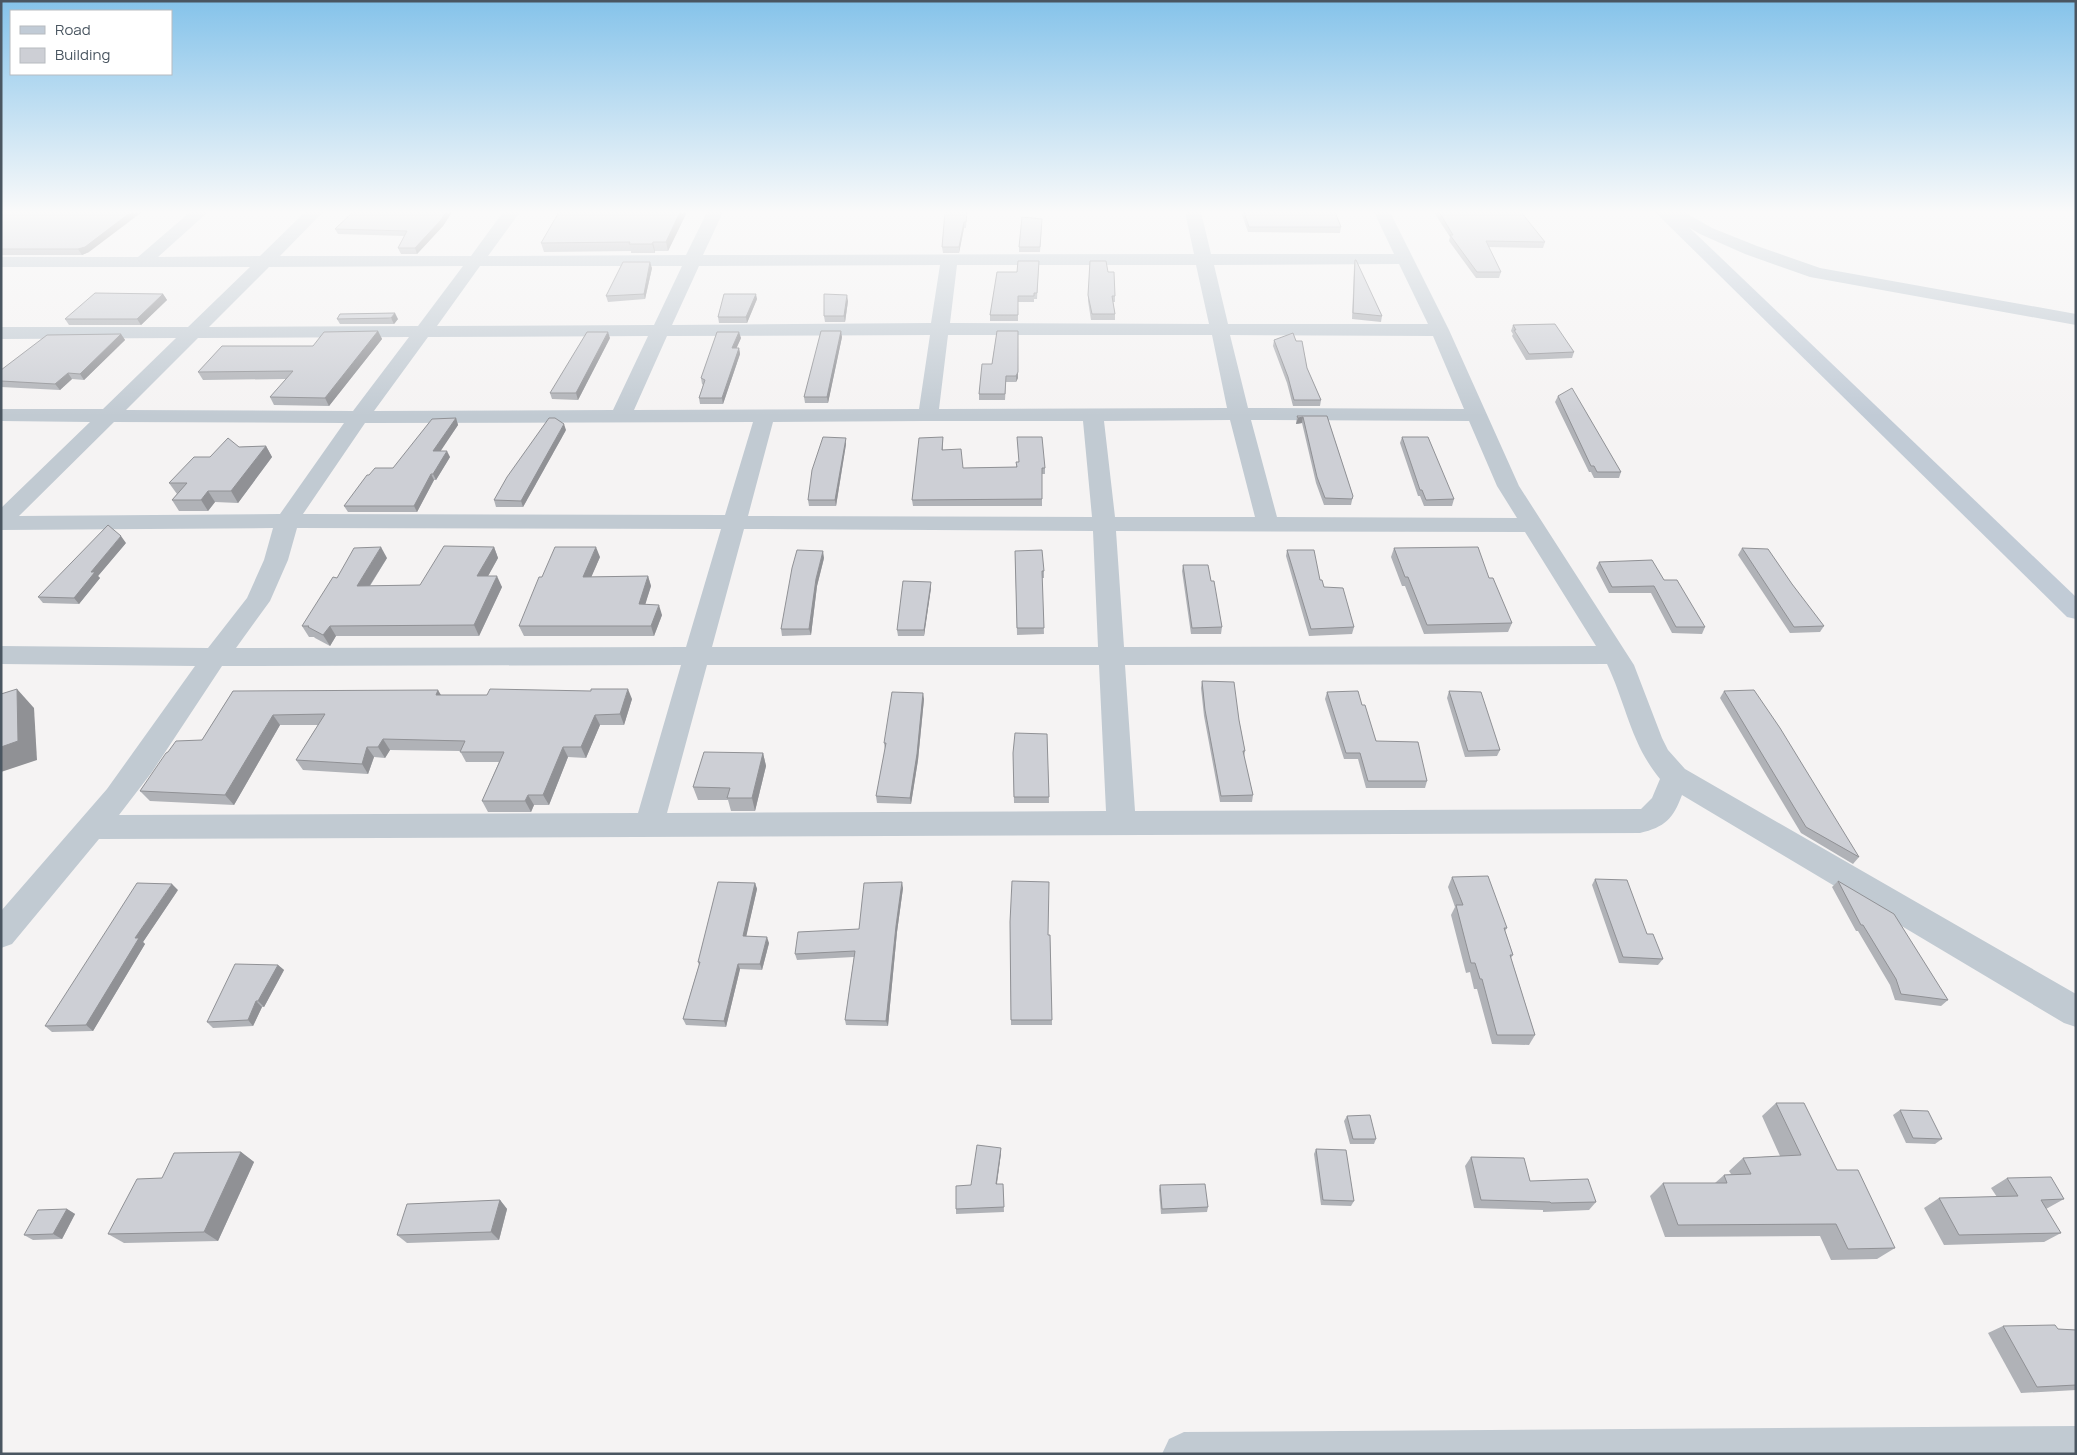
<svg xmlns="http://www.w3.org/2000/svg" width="2077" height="1455" font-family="Manrope,sans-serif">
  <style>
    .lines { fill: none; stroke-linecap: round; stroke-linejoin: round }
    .minor { fill: #c1cad2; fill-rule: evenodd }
    .tertiary { fill: #c1cad2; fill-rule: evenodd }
    .secondary { fill: #c1cbd6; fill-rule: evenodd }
    .wall { fill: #b0b2b7 }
    .shaded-wall { fill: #909195 }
    .building { fill: #cdcfd5; stroke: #909195 }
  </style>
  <rect width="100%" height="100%" fill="#f5f3f3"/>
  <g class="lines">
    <!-- minor -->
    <g class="minor">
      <path d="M190 212H208L158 257 260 256 305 212H323L280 256H471L503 212H520L488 256 686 255 707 212H723L703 255 1194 254 1185 212H1201L1211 254H1394L1374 212H1390L1449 330 1519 486 1634 665 1662 738 1668 750 1685 769 2076 994V1027L2064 1023 1682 795C1673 819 1665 827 1640 833L99 839 12 944 1 948V911L107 789 195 666 1 664V646L208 648 247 598 264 560 273 528 1 530V508L90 422 1 421V409H103L176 338 1 339V327H188L250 267H1V257H138ZM1399 264 1428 324H1228L1214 265ZM940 265 931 323 672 325 699 266ZM957 265H1196L1209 324 950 323ZM463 266 418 326 209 327 269 267ZM480 266H682L654 325 437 326ZM930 335 919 409 634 410 667 336ZM948 335H1212L1227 408 939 409ZM1230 335 1433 336 1464 409 1248 408ZM648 336 613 410 374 411 428 337ZM409 337 353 411 126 410 198 338ZM1230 420 1255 517H1115L1104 421ZM1251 420 1469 421 1497 486 1517 518 1277 517ZM924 421H1083L1092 517 748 516 773 422ZM114 422 344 423 280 514 19 516ZM753 422 725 515 303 514 365 423ZM297 528 721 529 686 647 236 648 270 601 288 560ZM744 529 1093 531 1098 647H712ZM1116 531 1525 532 1596 646 1124 647ZM1607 664C1626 704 1631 744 1660 779L1652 798 1641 809 1135 811 1125 665ZM681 665 638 813 119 815 152 772 222 666ZM707 665H1099L1106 811 667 813Z"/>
      <polygon points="1663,212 1684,212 1712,228 1757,246 1820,268 2076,314 2076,325 1810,277 1745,254 1700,234"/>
    </g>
    <!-- tertiary -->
    <polygon class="tertiary" points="2076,1426 2076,1454 1162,1454 1169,1439 1184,1432"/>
    <!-- secondary -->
    <polygon class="secondary" points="1655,212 1673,212 2076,597 2076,619 2067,617"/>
  </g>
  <!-- wall -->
  <g class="wall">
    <polygon points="1,212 89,252 82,255 1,255"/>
    <polygon points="353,212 452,212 443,226 417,254 401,254 398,248 404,236 338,234 335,229"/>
    <polygon points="559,212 687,212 668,251 655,251 655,253 631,253 631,251 544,252 541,243"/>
    <polygon points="945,212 967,212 966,228 964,228 959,253 943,253 942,247"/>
    <polygon points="1241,212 1335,212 1341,227 1340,233 1248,232"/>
    <polygon points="1435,212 1521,212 1545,242 1543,248 1489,247 1501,272 1499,278 1476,278 1449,241 1450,237 1435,214"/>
    <polygon points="1042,224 1040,252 1019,252 1019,247"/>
    <polygon points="1355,260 1382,316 1381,322 1352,319 1354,266"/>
    <polygon points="1039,261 1037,299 1034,299 1034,302 1018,302 1018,321 990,321 990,315 1017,272"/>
    <polygon points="1090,261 1108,272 1115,296 1115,302 1113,302 1115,314 1115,320 1091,320 1088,301"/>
    <polygon points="652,268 645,299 608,302 606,296"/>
    <polygon points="163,294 167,300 141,325 69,325 65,319"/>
    <polygon points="757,299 747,323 719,323 718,317"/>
    <polygon points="848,301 845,322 825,322 824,316"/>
    <polygon points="340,314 398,319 394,324 340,324 337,319"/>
    <polygon points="1513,325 1574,352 1572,358 1526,360 1512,336 1513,334 1511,331"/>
    <polygon points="378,331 382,339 329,406 274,405 270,397 286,379 203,380 198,372"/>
    <polygon points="997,331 1018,378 1016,382 1006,382 1005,400 979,400 979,394 992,364"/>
    <polygon points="121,334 125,340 84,380 72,379 60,390 1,387 1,370"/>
    <polygon points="842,337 828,403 805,403 804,397"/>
    <polygon points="610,338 578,400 552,399 550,393"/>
    <polygon points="741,338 736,348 739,348 740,354 723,404 700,404 699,398 703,385 702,384 701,378"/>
    <polygon points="1274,340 1307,368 1321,400 1320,406 1293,406 1287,383 1273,346"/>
    <polygon points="1558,396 1621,472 1619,478 1594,478 1591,472 1589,472 1555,402"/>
    <polygon points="1297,416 1327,416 1353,496 1351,505 1324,505 1316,483 1302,423 1296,424"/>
    <polygon points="456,418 458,425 440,451 450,457 436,480 434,480 417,512 348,512 344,506 369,475 393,468"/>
    <polygon points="566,430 523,507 496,507 494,500"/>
    <polygon points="943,437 943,450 963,468 1016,467 1018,462 1045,468 1045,474 1042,474 1042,506 913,506 912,500"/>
    <polygon points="1402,437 1454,499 1452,506 1424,506 1420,496 1418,496 1400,443"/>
    <polygon points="846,444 836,506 809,506 808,500"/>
    <polygon points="266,446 272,457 238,503 215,502 208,511 179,511 172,500 177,494 169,483 210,457 239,447"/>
    <polygon points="126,543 98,576 100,578 79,604 43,603 38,597"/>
    <polygon points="494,547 498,558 488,576 502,587 479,636 336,636 330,646 315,638 314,637 309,637 302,626 337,578 387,558 370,586 420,585"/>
    <polygon points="1394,548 1489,578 1512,623 1508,632 1424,634 1405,586 1402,586 1391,557"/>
    <polygon points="1742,548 1824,626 1820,632 1790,633 1738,555"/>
    <polygon points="1287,550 1320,580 1324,587 1354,627 1352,634 1309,636 1286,556"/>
    <polygon points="1015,551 1044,571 1044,578 1042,578 1044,634 1017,635"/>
    <polygon points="600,557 591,577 648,576 651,586 645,604 662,615 654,636 524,636 519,626 542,577"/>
    <polygon points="824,558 817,586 811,635 782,636 781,629"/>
    <polygon points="1599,562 1664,580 1705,627 1702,634 1672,633 1651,593 1609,593 1596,568"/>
    <polygon points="1183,565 1211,581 1222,627 1221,634 1191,634 1182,571"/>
    <polygon points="931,588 924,636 898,636 897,630"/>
    <polygon points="1202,681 1239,720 1245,751 1244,757 1253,795 1252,802 1220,802 1204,716 1201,688"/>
    <polygon points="233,691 440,695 632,699 624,725 600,725 586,758 568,757 549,805 534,805 531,812 488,812 482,801 499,762 466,762 460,751 390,750 385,758 374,757 368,774 303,770 296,760 318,725 280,725 234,805 150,801 140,791 168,752 202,740"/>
    <polygon points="1449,691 1500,750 1497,756 1465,757 1447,698"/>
    <polygon points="1724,691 1859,857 1853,864 1801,833 1720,698"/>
    <polygon points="1327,692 1362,705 1376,741 1427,781 1425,788 1366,788 1358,759 1344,759 1325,699"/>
    <polygon points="924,699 918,760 911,804 877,803 876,796 885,750 884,743"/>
    <polygon points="1047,734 1049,803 1014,803 1013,753"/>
    <polygon points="763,753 766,766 755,811 731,811 728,800 698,800 693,787"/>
    <polygon points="1452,877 1507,928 1505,931 1513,955 1511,958 1535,1035 1529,1045 1492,1044 1477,989 1474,989 1470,972 1466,973 1451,915 1455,907 1448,887"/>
    <polygon points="1595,879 1647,934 1663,959 1658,965 1619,963 1592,885"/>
    <polygon points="1838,881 1948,1000 1941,1006 1895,1000 1890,985 1858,931 1856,931 1832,887"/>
    <polygon points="755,883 757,889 746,936 769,943 762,970 740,969 726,1027 686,1025 683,1019 699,965 698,962"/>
    <polygon points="903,888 897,932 888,1026 846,1025 845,1020 854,957 797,960 795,954 859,929"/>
    <polygon points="178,890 143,942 145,944 93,1031 52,1032 45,1026"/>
    <polygon points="1010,922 1048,935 1050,935 1052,1025 1011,1025"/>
    <polygon points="278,965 284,970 264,1007 262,1007 253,1026 213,1028 207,1022"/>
    <polygon points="1776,1103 1837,1170 1895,1248 1877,1259 1831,1260 1820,1236 1665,1237 1650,1196 1663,1183 1715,1183 1724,1175 1731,1174 1729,1171 1743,1158 1780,1156 1762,1116"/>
    <polygon points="1900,1110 1942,1139 1935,1144 1906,1143 1893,1115"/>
    <polygon points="1347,1116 1376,1139 1374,1144 1350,1144 1344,1121"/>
    <polygon points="1316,1149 1354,1201 1351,1206 1321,1205 1314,1154"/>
    <polygon points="241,1152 254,1162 218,1241 124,1243 108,1234"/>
    <polygon points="1001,1153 997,1184 1003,1184 1004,1212 956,1214 956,1209 971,1185"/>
    <polygon points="1471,1157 1530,1181 1596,1202 1589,1210 1543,1212 1543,1210 1474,1208 1465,1166"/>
    <polygon points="2007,1178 2064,1199 2046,1209 2061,1233 2044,1242 1944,1245 1924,1208 1939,1198 1997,1197 1991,1188"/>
    <polygon points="1160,1185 1208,1207 1207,1212 1161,1214 1159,1190"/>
    <polygon points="500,1200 507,1209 499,1240 407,1243 397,1235"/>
    <polygon points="67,1209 75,1214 62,1239 33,1240 24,1235"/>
    <polygon points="2003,1326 2076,1330 2076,1390 2021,1393 1988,1333"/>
  </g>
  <!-- shaded-wall -->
  <g class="shaded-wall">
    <polygon points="131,212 142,212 89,252 82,255 78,249"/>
    <polygon points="446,212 452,212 443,226 417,254 415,248"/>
    <polygon points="680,212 687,212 668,251 666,242"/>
    <polygon points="964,222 964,228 959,253 959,247"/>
    <polygon points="653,242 655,251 655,253 652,244"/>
    <polygon points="650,262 652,268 645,299 644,294"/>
    <polygon points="163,294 167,300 141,325 137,319"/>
    <polygon points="756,294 757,299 747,323 746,317"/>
    <polygon points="847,295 848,301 845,322 844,316"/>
    <polygon points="395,313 398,319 394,324 391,318"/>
    <polygon points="378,331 382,339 329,406 325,398"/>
    <polygon points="841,331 842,337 828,403 827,397"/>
    <polygon points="1018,331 1018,378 1016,382 1016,376"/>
    <polygon points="608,332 610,338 578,400 576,393"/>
    <polygon points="739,332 741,338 734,354 732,348"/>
    <polygon points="121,334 125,340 84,380 80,374"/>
    <polygon points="739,348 740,354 723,404 722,398"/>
    <polygon points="68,373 72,379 60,390 55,384"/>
    <polygon points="1303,417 1302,423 1296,424 1298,418"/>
    <polygon points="456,418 458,425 436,458 433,451"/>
    <polygon points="564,424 566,430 523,507 521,501"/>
    <polygon points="846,438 846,444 836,506 835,500"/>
    <polygon points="266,446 272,457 238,503 231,491"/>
    <polygon points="447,451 450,457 436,480 433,474"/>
    <polygon points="431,474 434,480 417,512 414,506"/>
    <polygon points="208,491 215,502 208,511 201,500"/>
    <polygon points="121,536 126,543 98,576 100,578 79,604 74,598 91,572"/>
    <polygon points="381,547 387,558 363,596 357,586"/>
    <polygon points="494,547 498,558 482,587 477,576"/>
    <polygon points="596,547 600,557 587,587 583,577"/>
    <polygon points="823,551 824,558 817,586 811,635 809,629 816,579"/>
    <polygon points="497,576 502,587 479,636 474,625"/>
    <polygon points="648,576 651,586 642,615 639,604"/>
    <polygon points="931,582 931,588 924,636 924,630"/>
    <polygon points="659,605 662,615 654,636 651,626"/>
    <polygon points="330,626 336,636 330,646 323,635"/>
    <polygon points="17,689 34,708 37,760 1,772 1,747"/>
    <polygon points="628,689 632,699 624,725 620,714"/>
    <polygon points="438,690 444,700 436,695"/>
    <polygon points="923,693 924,699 918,760 911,804 910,798"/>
    <polygon points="273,715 280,725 234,805 225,795"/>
    <polygon points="595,715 600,725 586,758 581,747"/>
    <polygon points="383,739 390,750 385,758 378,747"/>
    <polygon points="367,747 374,757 368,774 362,764"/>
    <polygon points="563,747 568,757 549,805 543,795"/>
    <polygon points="763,753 766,766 755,811 752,798"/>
    <polygon points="528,795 534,805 531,812 525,801"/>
    <polygon points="902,882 903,888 897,932 888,1026 886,1021 896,926"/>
    <polygon points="755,883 757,889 745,942 743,936"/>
    <polygon points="172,884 178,890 143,942 145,944 93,1031 86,1025 135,938"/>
    <polygon points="767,937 769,943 762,970 760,964"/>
    <polygon points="738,964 740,969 726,1027 724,1021"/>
    <polygon points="278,965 284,970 264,1007 258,1001"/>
    <polygon points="256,1001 262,1007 253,1026 248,1020"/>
    <polygon points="1001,1148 1001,1153 996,1189 996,1184"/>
    <polygon points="241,1152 254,1162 218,1241 204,1232"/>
    <polygon points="500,1200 507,1209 499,1240 491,1232"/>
    <polygon points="67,1209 75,1214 62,1239 53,1234"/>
  </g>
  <!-- building -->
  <g class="building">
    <polygon points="1,212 131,212 85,247 78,249 1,249"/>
    <polygon points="353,212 446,212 441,220 415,248 398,248 407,231 335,229"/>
    <polygon points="559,212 680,212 666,242 653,242 652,244 629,244 630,242 541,243"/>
    <polygon points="945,212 967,212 966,222 964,222 959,247 942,247"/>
    <polygon points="1244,212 1335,212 1341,227 1249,227"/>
    <polygon points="1439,212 1521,212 1545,242 1486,241 1501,272 1477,272 1450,235 1453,235"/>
    <polygon points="1022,217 1042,219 1040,247 1019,247"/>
    <polygon points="1355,260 1356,260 1382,316 1353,313"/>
    <polygon points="1018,261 1039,261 1037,293 1034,293 1034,296 1018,296 1018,315 990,315 997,272 1017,272"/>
    <polygon points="1090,261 1106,261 1108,272 1114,272 1115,296 1112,296 1115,314 1092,314 1088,295"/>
    <polygon points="623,262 650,262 644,294 606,296"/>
    <polygon points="95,293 163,294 137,319 65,319"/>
    <polygon points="724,294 756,294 746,317 718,317"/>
    <polygon points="824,294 847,295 844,316 824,316"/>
    <polygon points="395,313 391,318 337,319 340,314"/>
    <polygon points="1555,324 1574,352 1529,354 1514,330 1516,330 1513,325"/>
    <polygon points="378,331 325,398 270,397 293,371 198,372 222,346 313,346 324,332"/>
    <polygon points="821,331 841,331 827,397 804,397"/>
    <polygon points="997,331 1018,331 1018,372 1016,376 1006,376 1005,394 979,394 982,364 992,364"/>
    <polygon points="587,332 608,332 576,393 550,393"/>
    <polygon points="717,332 739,332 732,348 739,348 722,398 699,398 705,380 701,378"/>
    <polygon points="1293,333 1296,341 1302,341 1307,368 1321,400 1294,400 1288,377 1274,340"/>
    <polygon points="121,334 80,374 68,373 55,384 1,381 1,370 47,335"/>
    <polygon points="1572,388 1621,472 1597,472 1594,466 1591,466 1558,396"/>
    <polygon points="1297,416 1327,416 1353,496 1352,499 1325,498 1317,477 1303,417 1298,418"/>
    <polygon points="456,418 433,451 447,451 433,474 431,474 414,506 344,506 367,475 369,475 375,468 393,468 432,419"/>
    <polygon points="549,418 555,418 564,424 521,501 494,500 507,477"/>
    <polygon points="823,437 846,438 835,500 808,500 812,470"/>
    <polygon points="943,437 942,450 961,449 963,468 1017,467 1016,462 1019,462 1017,437 1042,437 1045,468 1042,468 1042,499 912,500 919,438"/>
    <polygon points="1402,437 1428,437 1454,499 1426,500 1422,490 1420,490"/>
    <polygon points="228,438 239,447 266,446 231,491 208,491 201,500 172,500 187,483 169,483 194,457 210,457"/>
    <polygon points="108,525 121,536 91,572 95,572 74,598 38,597"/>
    <polygon points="444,546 494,547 477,576 497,576 474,625 330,626 323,635 308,627 309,626 302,626 333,577 337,578 354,548 381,547 357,586 420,585"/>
    <polygon points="555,547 596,547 583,577 648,576 639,604 659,605 651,626 519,626 539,577 542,577"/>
    <polygon points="1478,547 1489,578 1493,578 1512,623 1427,625 1408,577 1405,577 1394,548"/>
    <polygon points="1742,548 1768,549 1792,584 1824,626 1794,627"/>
    <polygon points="797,550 823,551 816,579 809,629 781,629 792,568"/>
    <polygon points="1042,550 1044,571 1042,571 1044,628 1017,628 1015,551"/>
    <polygon points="1287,550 1314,550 1320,580 1322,580 1324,587 1343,588 1354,627 1311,629"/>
    <polygon points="1652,560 1664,580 1677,580 1705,627 1676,627 1654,586 1612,587 1599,562"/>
    <polygon points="1183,565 1208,565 1211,581 1214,581 1222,627 1192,628"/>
    <polygon points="903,581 931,582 924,630 897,630"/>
    <polygon points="1202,681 1234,682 1239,720 1245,751 1243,751 1253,795 1221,796 1205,710"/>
    <polygon points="17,689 18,741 1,747 1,694"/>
    <polygon points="490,689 591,691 591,689 628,689 620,714 595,715 581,747 563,747 543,795 528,795 525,801 482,801 504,752 460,752 465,741 383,739 378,747 367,747 362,764 296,760 325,714 273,715 225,795 140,791 166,753 168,752 176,741 202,740 233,691 438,690 436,695 487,695"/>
    <polygon points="1754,690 1780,728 1859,857 1806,827 1724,691"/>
    <polygon points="1358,691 1362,705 1365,705 1376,741 1418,742 1427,781 1368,781 1360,753 1346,753 1327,692"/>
    <polygon points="1449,691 1481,692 1500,750 1468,751"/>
    <polygon points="892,692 923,693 917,754 910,798 876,796 886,743 884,743"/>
    <polygon points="1015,733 1047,734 1049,797 1014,797 1013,753"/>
    <polygon points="704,752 763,753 752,798 727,798 730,788 693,787"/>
    <polygon points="1488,876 1507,928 1504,928 1513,955 1510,955 1535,1035 1497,1035 1482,979 1480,979 1475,963 1471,963 1456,905 1463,905 1452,877"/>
    <polygon points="1595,879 1627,880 1647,934 1653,934 1663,959 1623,957"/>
    <polygon points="1012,881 1049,882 1048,935 1050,935 1052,1020 1011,1020 1010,922"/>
    <polygon points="1838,881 1894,914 1948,1000 1901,994 1896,979 1863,925 1861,925"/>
    <polygon points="718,882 755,883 743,936 767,937 760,964 738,964 724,1021 683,1019 700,962 698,962"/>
    <polygon points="902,882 896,926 886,1021 845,1020 855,951 795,954 798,932 859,929 864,883"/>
    <polygon points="137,883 172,884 135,938 139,938 86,1025 45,1026"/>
    <polygon points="235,964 278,965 258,1001 256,1001 248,1020 207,1022"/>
    <polygon points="1776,1103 1804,1103 1837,1170 1858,1170 1895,1248 1848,1249 1836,1224 1678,1225 1663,1183 1727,1183 1724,1175 1751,1174 1743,1158 1801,1155"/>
    <polygon points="1900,1110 1928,1111 1942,1139 1913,1138"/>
    <polygon points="1370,1115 1376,1139 1353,1139 1347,1116"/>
    <polygon points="977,1145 1001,1148 996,1184 1003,1184 1004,1207 956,1209 956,1186 971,1185"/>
    <polygon points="1316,1149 1346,1150 1354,1201 1323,1200"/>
    <polygon points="241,1152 204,1232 108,1234 137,1179 162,1178 174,1153"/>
    <polygon points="1471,1157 1524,1158 1530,1181 1588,1179 1596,1202 1551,1203 1550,1202 1481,1200"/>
    <polygon points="2051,1177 2064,1199 2041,1200 2061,1233 1959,1235 1939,1198 2018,1196 2007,1178"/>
    <polygon points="1205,1184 1208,1207 1162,1209 1160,1185"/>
    <polygon points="500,1200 491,1232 397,1235 407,1204"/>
    <polygon points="67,1209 53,1234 24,1235 38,1210"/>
    <polygon points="2055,1325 2058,1329 2076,1330 2076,1385 2037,1387 2003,1326"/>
  </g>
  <!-- sky -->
  <linearGradient id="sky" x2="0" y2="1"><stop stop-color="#85c3ea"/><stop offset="0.51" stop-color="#fafafa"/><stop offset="1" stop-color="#fafafa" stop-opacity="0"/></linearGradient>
  <rect width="2077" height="416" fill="url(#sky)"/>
  <!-- border -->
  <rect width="2077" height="1455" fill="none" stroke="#4a5661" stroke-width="5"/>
  <!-- legend -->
  <rect x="10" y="10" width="162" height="65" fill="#ffffff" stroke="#b7bbc0"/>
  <rect x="20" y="26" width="25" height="8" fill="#c1cbd6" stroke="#b7bbc0"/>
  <text x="55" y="35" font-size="15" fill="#4a5661">Road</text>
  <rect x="20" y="48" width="25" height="15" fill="#cdcfd5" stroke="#b7bbc0"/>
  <text x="55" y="60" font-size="15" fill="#4a5661">Building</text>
</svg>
